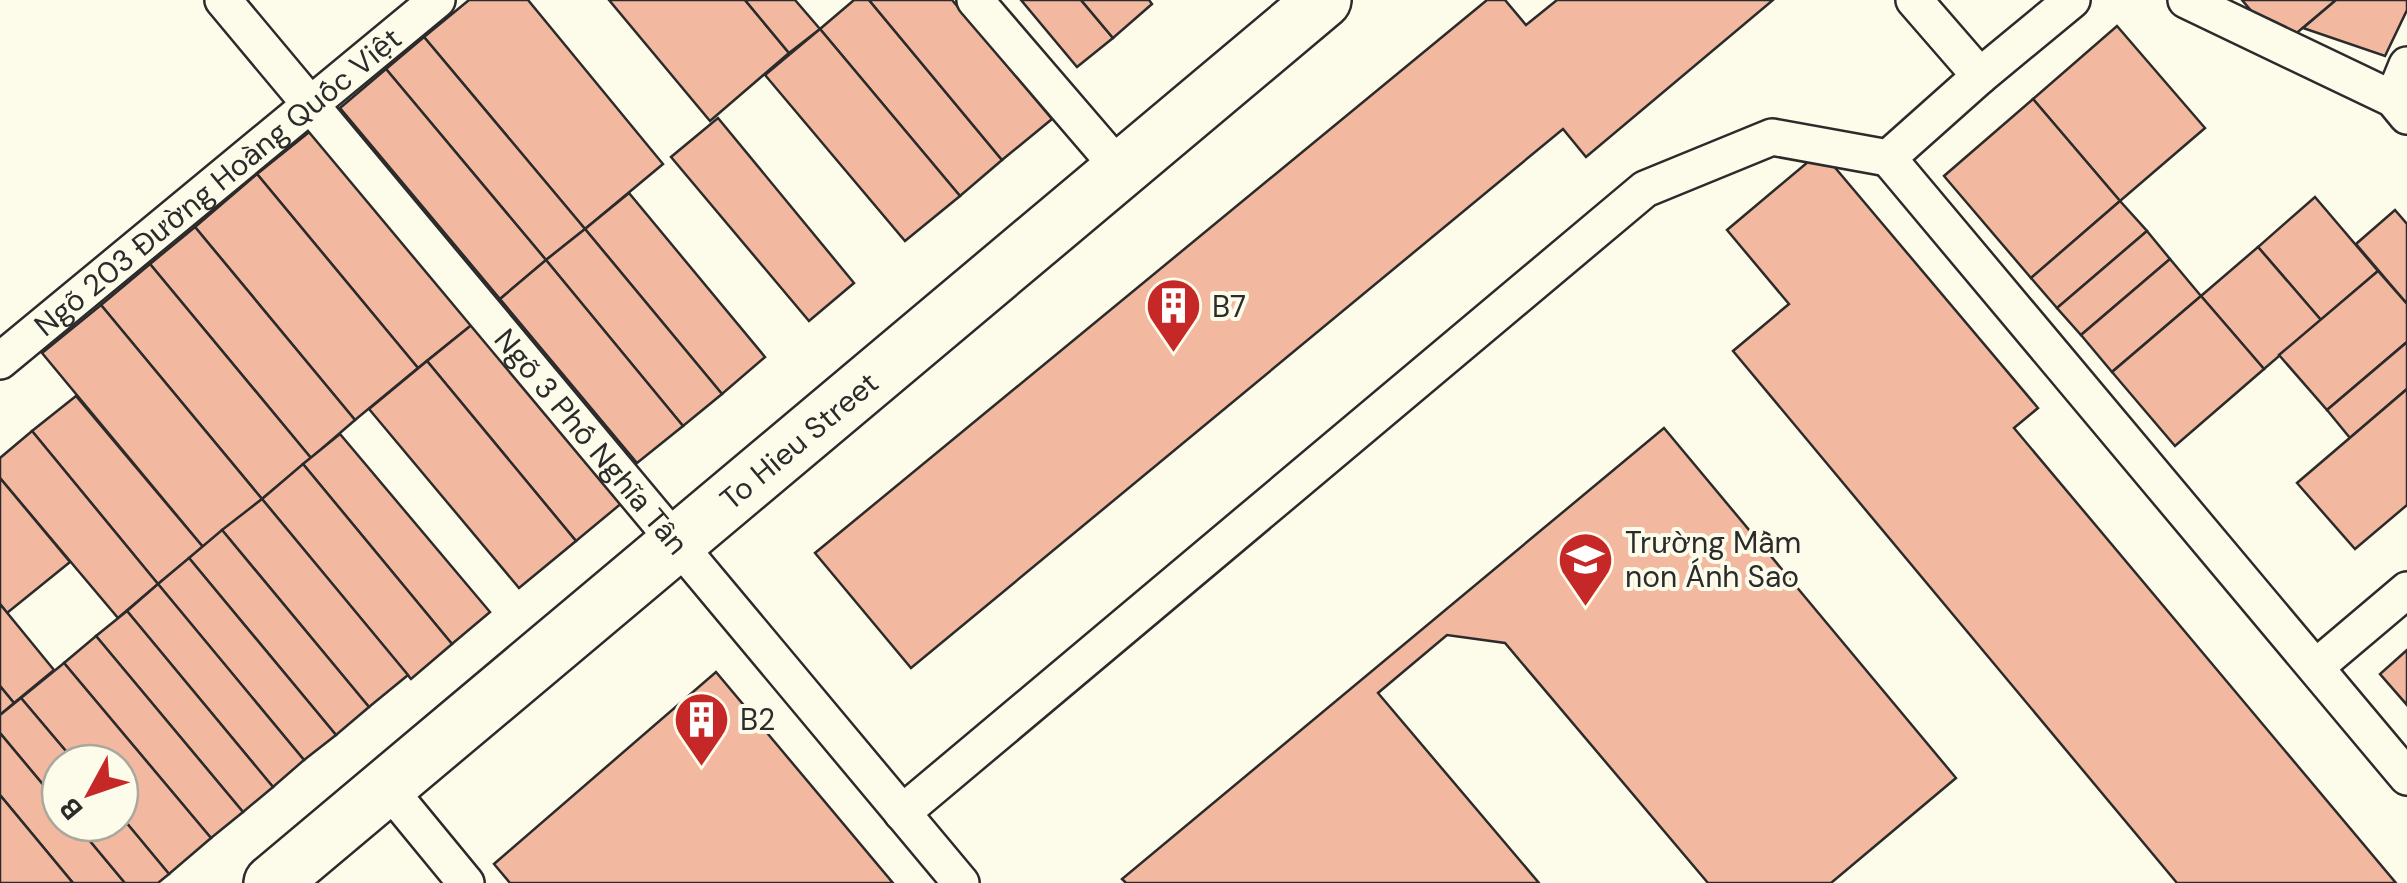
<svg xmlns="http://www.w3.org/2000/svg" width="2407" height="883" font-family="'DM Sans',sans-serif">
  <style>
    .building { fill: #f2b8a0; stroke: #2b2b2b; stroke-width: 2.5 }
    .lines { fill: none; stroke-linecap: round; stroke-linejoin: round }
    .service-casing { stroke: #2b2b2b; stroke-width: 40 }
    .minor-casing { stroke: #2b2b2b; stroke-width: 60 }
    .service { stroke: #fdfbea; stroke-width: 35 }
    .minor { stroke: #fdfbea; stroke-width: 55 }
    .labels { text-anchor: middle; dominant-baseline: central; stroke-width: 8; stroke-linejoin: round; paint-order: stroke }
    .street-label { font-size: 30px; fill: #2b2b2b; stroke: #fdfbea }
    .poi-label { font-size: 30px; fill: #2b2b2b; stroke: #fdfbea; text-anchor: start }
  </style>
  <rect width="100%" height="100%" fill="#fdfbea"/>
  <!-- building -->
  <g class="building">
    <polygon points="469,0 528,0 663,164 585,229 424,37"/>
    <polygon points="609,0 745,0 789,53 710,121"/>
    <polygon points="745,0 795,0 820,29 789,53"/>
    <polygon points="854,0 869,0 1002,160 960,196 820,29"/>
    <polygon points="869,0 952,0 1052,119 1002,160"/>
    <polygon points="1021,0 1081,0 1113,38 1077,67"/>
    <polygon points="1081,0 1149,0 1152,4 1113,38"/>
    <polygon points="1487,0 1505,0 1526,25 1557,0 1773,0 1586,157 1563,129 911,668 815,553"/>
    <polygon points="2242,0 2336,0 2281,46"/>
    <polygon points="2336,0 2407,0 2407,10 2385,56 2303,28"/>
    <polygon points="2117,26 2205,128 2120,201 2033,99"/>
    <polygon points="820,29 960,196 905,241 765,75"/>
    <polygon points="424,37 585,229 546,260 386,69"/>
    <polygon points="386,69 546,260 500,299 340,108"/>
    <polygon points="2033,99 2120,201 2031,278 1944,176"/>
    <polygon points="718,118 854,283 809,321 671,157"/>
    <polygon points="313,129 474,323 418,368 257,174"/>
    <polygon points="1821,151 2038,408 2014,428 2396,883 2177,883 1733,351 1789,304 1727,230"/>
    <polygon points="257,174 418,368 355,420 195,227"/>
    <polygon points="629,193 765,357 722,394 585,229"/>
    <polygon points="2315,197 2378,271 2321,320 2258,247"/>
    <polygon points="2120,201 2147,231 2057,308 2031,278"/>
    <polygon points="2395,210 2407,224 2407,304 2356,244"/>
    <polygon points="195,227 355,420 311,458 150,264"/>
    <polygon points="585,229 722,394 683,426 546,260"/>
    <polygon points="2147,231 2170,259 2081,335 2057,308"/>
    <polygon points="2258,247 2321,320 2264,369 2201,296"/>
    <polygon points="2170,259 2201,296 2112,372 2081,335"/>
    <polygon points="546,260 683,426 637,463 500,299"/>
    <polygon points="150,264 311,458 262,499 101,305"/>
    <polygon points="2378,271 2407,304 2407,342 2327,410 2279,355"/>
    <polygon points="2201,296 2264,369 2175,446 2112,372"/>
    <polygon points="101,305 262,499 203,547 42,353"/>
    <polygon points="474,323 623,502 576,541 427,361"/>
    <polygon points="2407,342 2407,389 2350,438 2327,410"/>
    <polygon points="427,361 576,541 519,588 369,409"/>
    <polygon points="2407,389 2407,505 2355,549 2297,483"/>
    <polygon points="76,396 203,547 158,584 32,431"/>
    <polygon points="1664,428 1956,778 1831,883 1708,883 1505,643 1447,635 1378,693 1539,883 1126,883 1122,879"/>
    <polygon points="32,431 158,584 118,618 0,478 0,458"/>
    <polygon points="340,434 490,612 452,644 303,464"/>
    <polygon points="303,464 452,644 411,679 262,499"/>
    <polygon points="0,478 70,562 7,613 0,604"/>
    <polygon points="262,499 408,675 369,707 222,530"/>
    <polygon points="222,530 369,707 336,735 189,558"/>
    <polygon points="189,558 336,735 304,760 158,584"/>
    <polygon points="158,584 304,760 273,787 127,611"/>
    <polygon points="0,604 54,670 14,703 0,686"/>
    <polygon points="127,611 273,787 243,812 96,636"/>
    <polygon points="96,636 243,812 211,838 64,663"/>
    <polygon points="2407,650 2407,705 2380,674"/>
    <polygon points="64,663 211,838 169,874 120,815 120,763 76,763 21,698"/>
    <polygon points="716,672 893,883 510,883 494,864"/>
    <polygon points="0,686 14,703 0,715"/>
    <polygon points="21,698 76,763 60,763 60,805 0,733 0,715"/>
    <polygon points="0,733 60,805 60,823 75,823 125,883 73,883 0,795"/>
    <polygon points="0,795 73,883 0,883"/>
    <polygon points="120,815 169,874 158,883 125,883 75,823 120,823"/>
  </g>
  <g class="lines">
    <defs>
      <g id="service">
        <path id="s1" d="M223 0 961 883"/>
        <polyline points="975,0 1121,170"/>
        <polyline points="1914,0 1980,76 2072,0"/>
        <polyline points="2186,0 2393,99 2407,116"/>
        <polyline points="1980,76 1888,158 2407,777"/>
        <polyline points="2393,99 2407,65"/>
        <path id="s2" d="M0 361 437 0"/>
        <polyline points="2316,667 2407,590"/>
        <polyline points="387,787 466,883"/>
        <polyline points="902,813 1645,189 1772,137 1888,158"/>
      </g>
      <g id="minor">
        <path id="s3" d="M272 883 1323 0"/>
      </g>
    </defs>
    <!-- service casing -->
    <use href="#service" class="service-casing"/>
    <!-- minor casing -->
    <use href="#minor" class="minor-casing"/>
    <!-- service -->
    <use href="#service" class="service"/>
    <!-- minor -->
    <use href="#minor" class="minor"/>
  </g>
  <!-- icons -->
  <defs>
    <symbol id="building-pin" viewBox="-11 -11 22 30"><path d="M0 17L-7.5 6A9.5 9.5 0 1 1 7.5 6Z" fill="#c62828" stroke="#fdfbea"/><path d="M-4-6H4V6H1V3H-1V6H-4ZM-2.5-4.3h1.7v1.8h-1.7ZM.8-4.3h1.7v1.8H.8ZM-2.5-1h1.7V.8h-1.7ZM.8-1h1.7V.8H.8Z" fill="#fff"/></symbol>
    <symbol id="school-pin" viewBox="-11 -11 22 30"><path d="M0 17L-7.5 6A9.5 9.5 0 1 1 7.5 6Z" fill="#c62828" stroke="#fdfbea"/><path d="M0-5L7-2L0 1L-7-2ZM-4 1L0 2.5L4 1V4Q0 6-4 4Z" fill="#fff"/></symbol>
  </defs>
  <g fill-rule="evenodd">
    <use href="#building-pin" x="1142" y="274" width="63" height="86"/>
    <use href="#school-pin" x="1554" y="528" width="63" height="86"/>
    <use href="#building-pin" x="670" y="688" width="63" height="86"/>
  </g>
  <g class="labels">
    <!-- street labels -->
    <g class="street-label">
      <text stroke="none"><textPath href="#s2" startOffset="282">Ngõ 203 Đường Hoàng Quốc Việt</textPath></text>
      <text stroke="none"><textPath href="#s1" startOffset="575">Ngõ 3 Phố Nghĩa Tân</textPath></text>
      <text stroke="none"><textPath href="#s3" startOffset="688">To Hieu Street</textPath></text>
    </g>
    <!-- poi labels -->
    <g class="poi-label">
      <text x="1212" y="306">B7</text>
      <text x="1625" y="542">Trường Mầm<tspan x="1625" dy="34">non Ánh Sao</tspan></text>
      <text x="740" y="719">B2</text>
    </g>
  </g>
  <!-- north arrow -->
  <g transform="translate(90 793) rotate(230)"><circle r="48" fill="#fdfbea" stroke="#a9a89e" stroke-width="2.5"/>
  <path d="M0-8L18 38L0 25L-18 38Z" fill="#c62828"/>
  <text y="-15" font-size="28" font-weight="bold" text-anchor="middle" fill="#2b2b2b">B</text>
  </g>
</svg>
